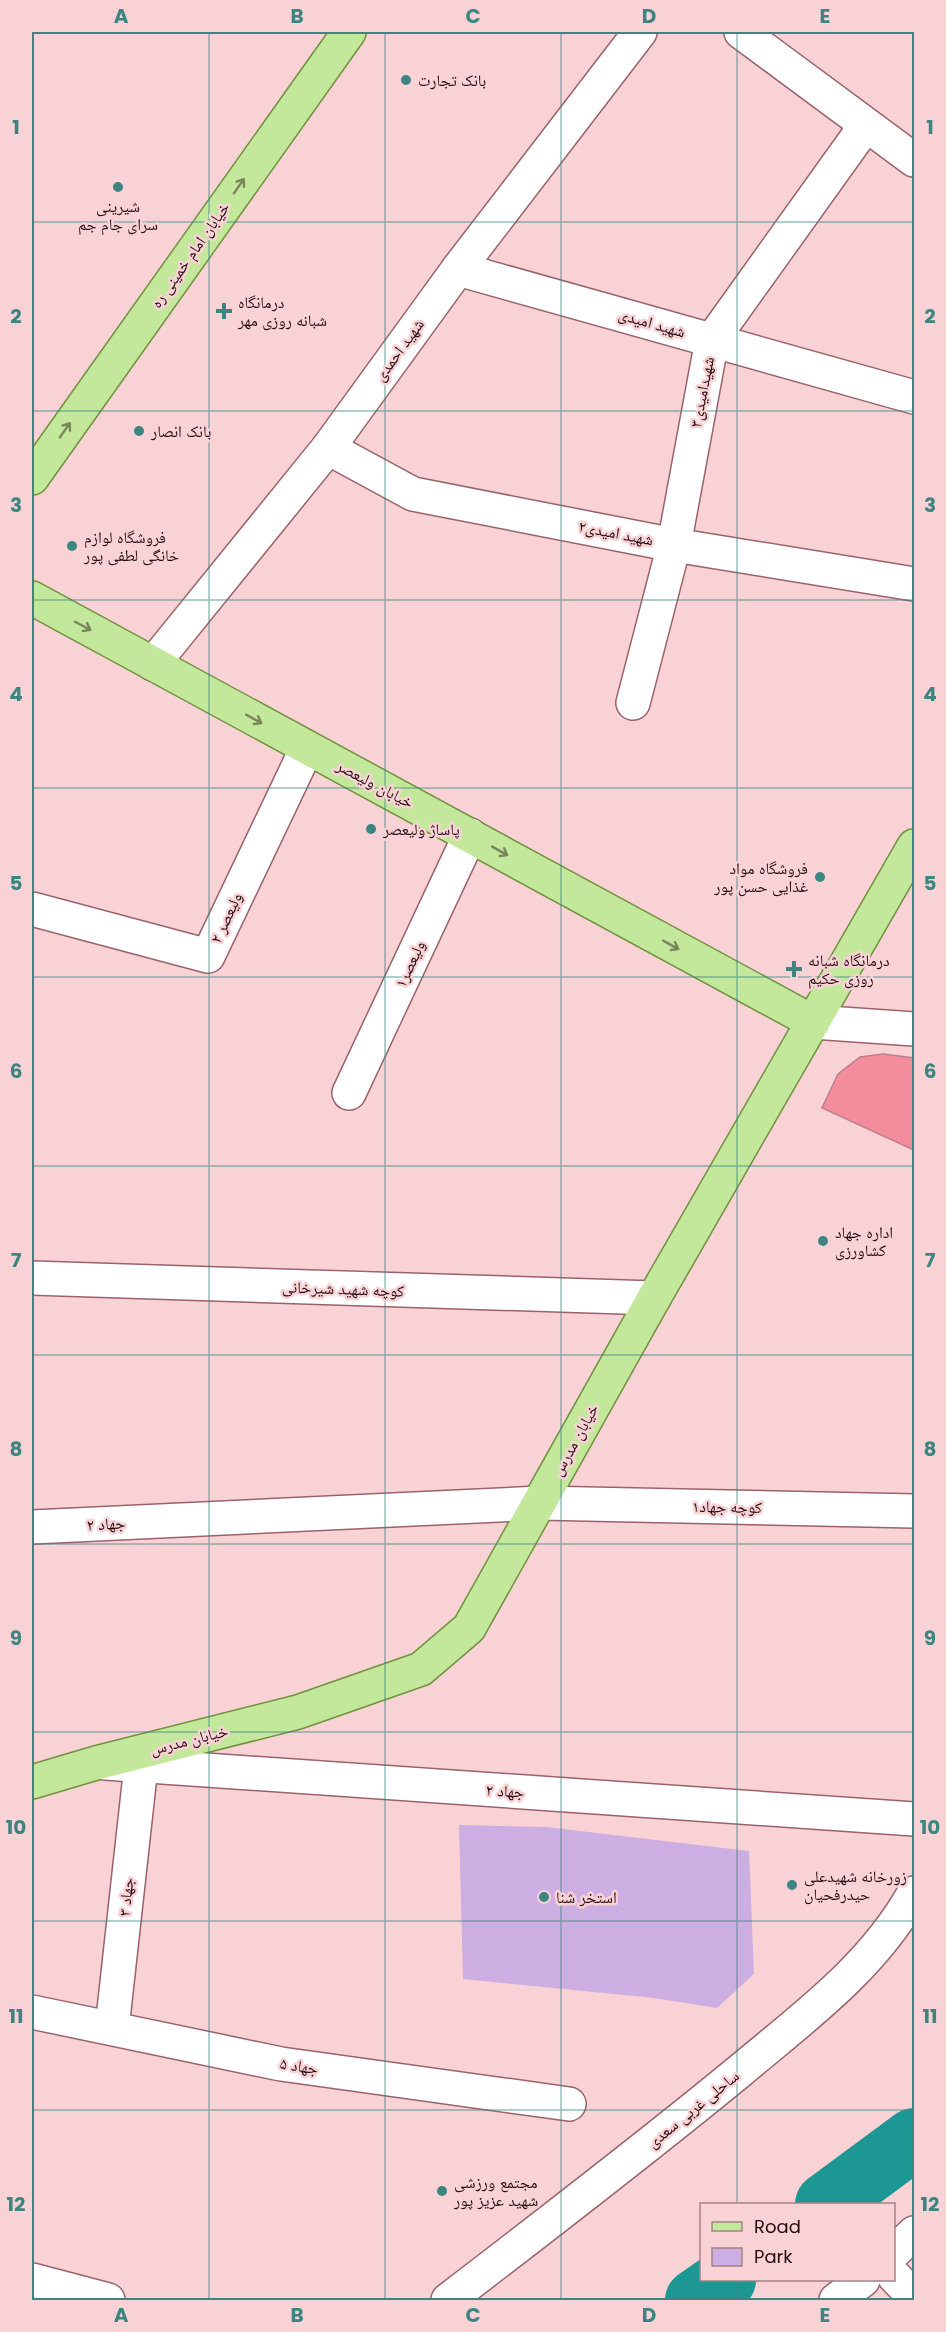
<svg xmlns="http://www.w3.org/2000/svg" width="946" height="2332" font-family="Poppins,'Noto Naskh Arabic',sans-serif">
  <style>
    .green { fill: #ccaee2 }
    .lines { fill: none; stroke-linecap: round; stroke-linejoin: round }
    .river { stroke: #1c9793; stroke-width: 62 }
    .building { fill: #f38c9c; stroke: #bb8088; stroke-width: 1.5 }
    .minor-casing { stroke: #9a626a; stroke-width: 36 }
    .major-casing { stroke: #71913f; stroke-width: 36 }
    .minor { stroke: #fff; stroke-width: 33 }
    .major { stroke: #c3e89b; stroke-width: 33 }
    .oneway { stroke: #7b855c }
    .grid { fill: none; stroke: #3d8581; stroke-width: 1.5; stroke-opacity: 0.55 }
    .poi-dot { fill: #3d8581; stroke: #f9d2d6; stroke-width: 2 }
    .labels { text-anchor: middle; dominant-baseline: central; stroke-width: 5; stroke-linejoin: round; paint-order: stroke }
    .poi-label { font-size: 16px; fill: #220d10; stroke: #f9d2d6; text-anchor: start }
    .street-label { font-size: 16px; fill: #220d10; stroke: #f9d2d6 }
    .neatline { fill: none; stroke: #3d8581; stroke-width: 2 }
    .grid-label { font-size: 20px; text-anchor: middle; font-weight: bold; fill: #3d8581 }
  </style>
  <rect width="100%" height="100%" fill="#f9d2d6"/>
  <!-- green -->
  <polygon class="green" points="459,1825 546,1827 749,1851 754,1974 717,2008 654,1998 463,1979"/>
  <g class="lines">
    <!-- river -->
    <g class="river">
      <polyline points="826,2204 914,2139"/>
      <polyline points="696,2300 725,2280"/>
    </g>
  </g>
  <!-- building -->
  <polygon class="building" points="883,1054 914,1058 914,1150 822,1108 838,1074 860,1057"/>
  <g class="lines">
    <defs>
      <g id="minor">
        <polyline points="741,32 914,160"/>
        <polyline points="458,269 914,397"/>
        <polyline points="328,448 413,494 674,545 914,584"/>
        <polyline points="153,664 328,448 458,269 640,32"/>
        <polyline points="633,703 674,545 712,340 866,125"/>
        <polyline points="32,909 208,956 307,748"/>
        <polyline points="813,1022 914,1029"/>
        <polyline points="349,1093 470,835"/>
        <polyline points="32,1278 654,1298"/>
        <polyline points="32,1527 540,1503 914,1511"/>
        <polyline points="105,1763 914,1819"/>
        <polyline points="32,2012 281,2064 569,2104"/>
        <polyline points="112,2028 141,1766"/>
        <polyline points="894,2252 914,2233"/>
        <polyline points="894,2276 914,2297"/>
        <polyline points="32,2280 108,2300"/>
        <path d="M448 2300C546 2225 645 2149 741 2070 804 2017 873 1967 914 1893"/>
        <polyline points="836,2300 863,2280"/>
      </g>
      <g id="major">
        <polyline points="32,478 349,32"/>
        <polyline points="32,598 813,1022"/>
        <polyline points="32,1782 96,1763 298,1712 421,1669 469,1628 654,1298 914,846"/>
      </g>
    </defs>
    <!-- minor casing -->
    <use href="#minor" class="minor-casing"/>
    <!-- major casing -->
    <use href="#major" class="major-casing"/>
    <!-- minor -->
    <use href="#minor" class="minor"/>
    <!-- major -->
    <use href="#major" class="major"/>
  </g>
  <!-- one-way arrows -->
  <defs><path id="oneway-shaft" d="M-6 0H5M1.5-3L5.5 0L1.5 3" fill="none" stroke-width="1.6" stroke-linecap="round" stroke-linejoin="round" transform="scale(1.5)"/></defs>
  <g class="oneway">
    <use href="#oneway-shaft" transform="translate(239 186) rotate(-55)"/>
    <use href="#oneway-shaft" transform="translate(65 430) rotate(-55)"/>
    <use href="#oneway-shaft" transform="translate(83 626) rotate(28)"/>
    <use href="#oneway-shaft" transform="translate(254 719) rotate(29)"/>
    <use href="#oneway-shaft" transform="translate(500 851) rotate(29)"/>
    <use href="#oneway-shaft" transform="translate(671 945) rotate(29)"/>
  </g>
  <!-- grid -->
  <path class="grid" d="M209 32V2300M385 32V2300M561 32V2300M737 32V2204M32 222H914M32 411H914M32 600H914M32 788H914M32 977H914M32 1166H914M32 1355H914M32 1544H914M32 1732H914M32 1921H914M32 2110H914M737 2280V2300"/>
  <!-- markers -->
  <g class="poi-dot">
    <circle cx="406" cy="80" r="6"/>
    <circle cx="118" cy="187" r="6"/>
    <path d="M221 302h6v6h6v6h-6v6h-6v-6h-6v-6h6z"/>
    <circle cx="139" cy="431" r="6"/>
    <circle cx="72" cy="546" r="6"/>
    <circle cx="371" cy="829" r="6"/>
    <circle cx="820" cy="877" r="6"/>
    <path d="M791 960h6v6h6v6h-6v6h-6v-6h-6v-6h6z"/>
    <circle cx="823" cy="1241" r="6"/>
    <circle cx="792" cy="1885" r="6"/>
    <circle cx="544" cy="1897" r="6"/>
    <circle cx="442" cy="2191" r="6"/>
  </g>
  <g class="labels">
    <!-- poi labels -->
    <g class="poi-label">
      <text x="418" y="80">بانک تجارت</text>
      <text x="118" y="206" text-anchor="middle">شیرینی<tspan x="118" dy="18">سرای جام جم</tspan></text>
      <text x="238" y="302">درمانگاه<tspan x="238" dy="18">شبانه روزی مهر</tspan></text>
      <text x="151" y="431">بانک انصار</text>
      <text x="84" y="537">فروشگاه لوازم<tspan x="84" dy="18">خانگی لطفی پور</tspan></text>
      <text x="383" y="829">پاساژ ولیعصر</text>
      <text x="808" y="868" text-anchor="end">فروشگاه مواد<tspan x="808" dy="18">غذایی حسن پور</tspan></text>
      <text x="808" y="960">درمانگاه شبانه<tspan x="808" dy="18">روزی حکیم</tspan></text>
      <text x="835" y="1232">اداره جهاد<tspan x="835" dy="18">کشاورزی</tspan></text>
      <text x="804" y="1876">زورخانه شهیدعلی<tspan x="804" dy="18">حیدرفحیان</tspan></text>
      <text x="556" y="1897">استخر شنا</text>
      <text x="454" y="2182">مجتمع ورزشی<tspan x="454" dy="18">شهید عزیز پور</tspan></text>
    </g>
    <!-- street labels -->
    <g class="street-label">
      <text transform="translate(190 255) rotate(-55)">خیابان امام خمینی ره</text>
      <text transform="translate(652 323) rotate(16)">شهید امیدی</text>
      <text transform="translate(399 350) rotate(-54)">شهید احمدی</text>
      <text transform="translate(702 392) rotate(-79)">شهیدامیدی۳</text>
      <text transform="translate(616 533) rotate(11)">شهید امیدی۲</text>
      <text transform="translate(375 784) rotate(28)">خیابان ولیعصر</text>
      <text transform="translate(226 918) rotate(-65)">ولیعصر ۲</text>
      <text transform="translate(410 964) rotate(-65)">ولیعصر۱</text>
      <text transform="translate(343 1289) rotate(2)">کوچه شهید شیرخانی</text>
      <text transform="translate(575 1440) rotate(-61)">خیابان مدرس</text>
      <text transform="translate(727 1507) rotate(1)">کوچه جهاد۱</text>
      <text transform="translate(106 1524) rotate(-3)">جهاد ۲</text>
      <text transform="translate(189 1740) rotate(-14)">خیابان مدرس</text>
      <text transform="translate(505 1791) rotate(4)">جهاد ۲</text>
      <text transform="translate(126 1897) rotate(-84)">جهاد ۳</text>
      <text transform="translate(299 2066) rotate(9)">جهاد ۵</text>
      <text transform="translate(693 2109) rotate(-39)">ساحلی غربی سعدی</text>
    </g>
  </g>
  <!-- border -->
  <rect width="946" height="2332" fill="none" stroke="#f9d2d6" stroke-width="66"/>
  <!-- legend -->
  <rect x="700" y="2203" width="195" height="78" fill="#f9d2d6" stroke="#a38387" stroke-width="1.5"/>
  <rect x="712" y="2222" width="30" height="9" fill="#c3e89b" stroke="#a38387" stroke-width="1.5"/>
  <text x="754" y="2233" font-size="18" fill="#220d10">Road</text>
  <rect x="712" y="2248" width="30" height="18" fill="#ccaee2" stroke="#a38387" stroke-width="1.5"/>
  <text x="754" y="2263" font-size="18" fill="#220d10">Park</text>
  <rect x="33" y="33" width="880" height="2266" class="neatline"/>
  <g class="grid-label">
    <text x="121" y="23">A</text>
    <text x="297" y="23">B</text>
    <text x="473" y="23">C</text>
    <text x="649" y="23">D</text>
    <text x="825" y="23">E</text>
    <text x="16" y="134">1</text>
    <text x="930" y="134">1</text>
    <text x="16" y="323">2</text>
    <text x="930" y="323">2</text>
    <text x="16" y="512">3</text>
    <text x="930" y="512">3</text>
    <text x="16" y="701">4</text>
    <text x="930" y="701">4</text>
    <text x="16" y="890">5</text>
    <text x="930" y="890">5</text>
    <text x="16" y="1078">6</text>
    <text x="930" y="1078">6</text>
    <text x="16" y="1267">7</text>
    <text x="930" y="1267">7</text>
    <text x="16" y="1456">8</text>
    <text x="930" y="1456">8</text>
    <text x="16" y="1645">9</text>
    <text x="930" y="1645">9</text>
    <text x="16" y="1834">10</text>
    <text x="930" y="1834">10</text>
    <text x="16" y="2023">11</text>
    <text x="930" y="2023">11</text>
    <text x="16" y="2211">12</text>
    <text x="930" y="2211">12</text>
    <text x="121" y="2322">A</text>
    <text x="297" y="2322">B</text>
    <text x="473" y="2322">C</text>
    <text x="649" y="2322">D</text>
    <text x="825" y="2322">E</text>
  </g>
</svg>
